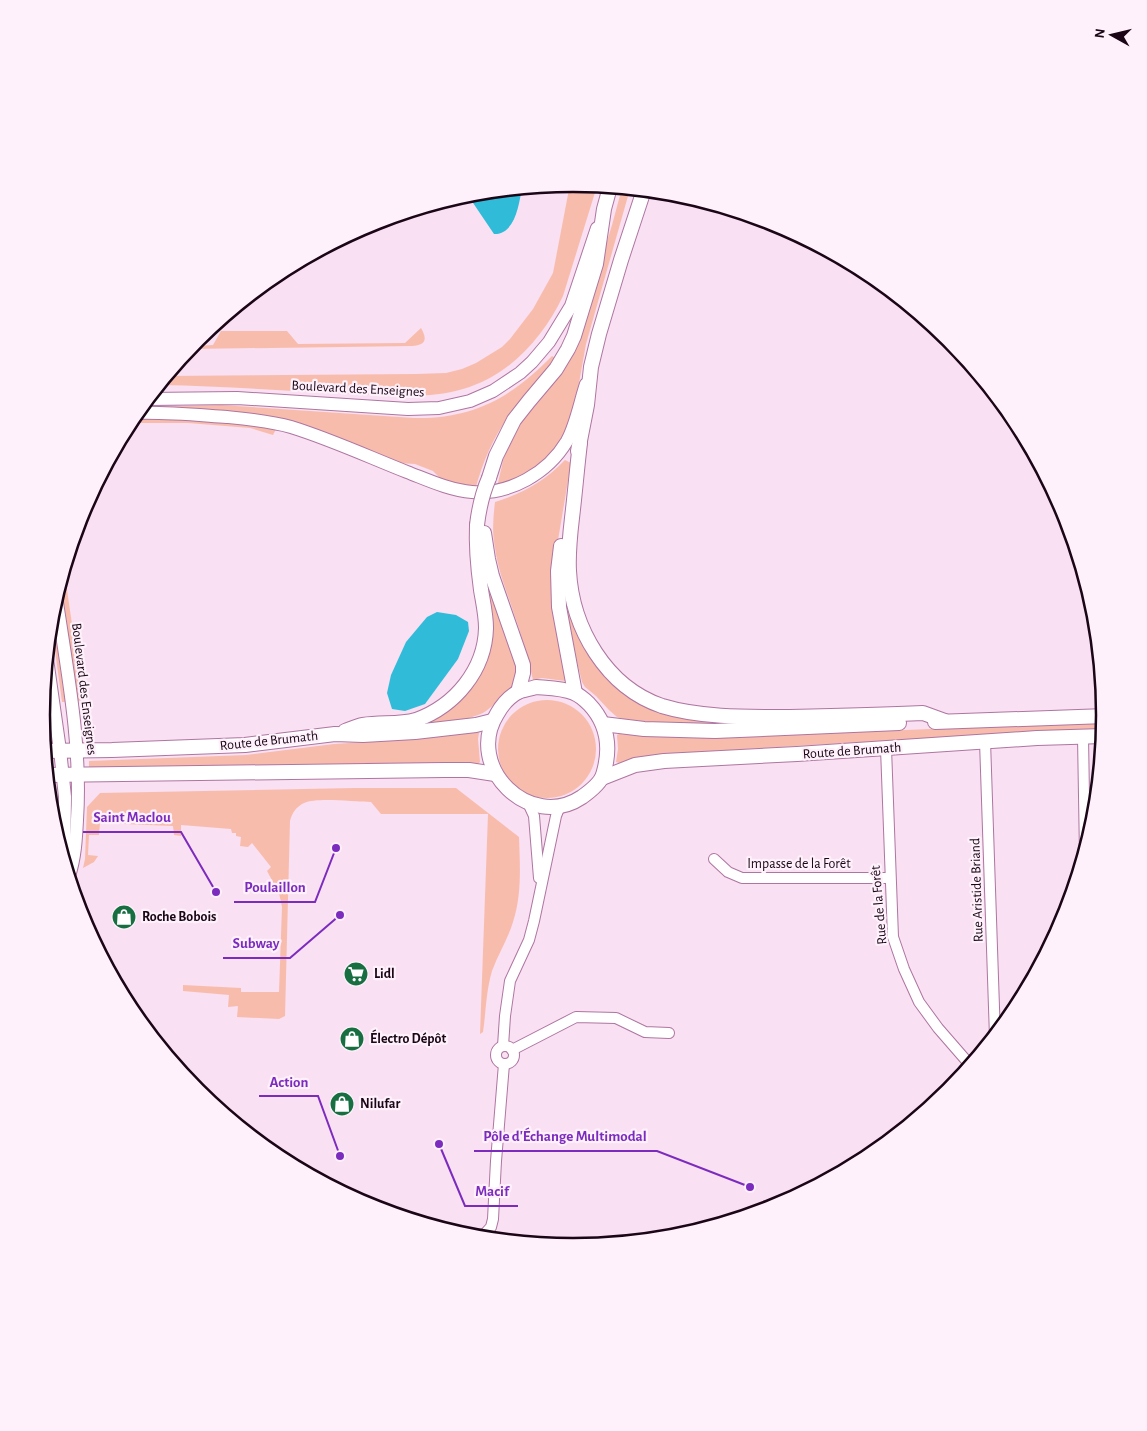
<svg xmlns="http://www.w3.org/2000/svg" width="1147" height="1431" font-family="'Alegreya Sans',sans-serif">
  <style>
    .green { fill: #f8bcad }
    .water { fill: #30bcd9 }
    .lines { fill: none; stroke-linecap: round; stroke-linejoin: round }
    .minor-casing { stroke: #ae75a1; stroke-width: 12 }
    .tertiary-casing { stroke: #ae75a1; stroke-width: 14 }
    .secondary-casing { stroke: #ae75a1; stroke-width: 16 }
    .minor { stroke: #fff; stroke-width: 10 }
    .tertiary { stroke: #fff; stroke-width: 12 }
    .secondary { stroke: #fff; stroke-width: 14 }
    .secondary-bridge-casing { stroke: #ae75a1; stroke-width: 16; stroke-linecap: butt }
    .secondary-bridge { stroke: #fff; stroke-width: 14 }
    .labels { text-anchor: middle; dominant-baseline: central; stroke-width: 4.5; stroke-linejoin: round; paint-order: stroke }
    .street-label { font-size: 14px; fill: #1a0616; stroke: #fef1fb }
    .poi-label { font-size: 14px; font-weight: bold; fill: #1a0616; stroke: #fef1fb; text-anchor: start }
    .rim { fill: none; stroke: #1a0616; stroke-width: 2.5 }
    .leader { fill: none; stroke: #7b2cbf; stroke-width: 2 }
    .callout-dot { fill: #7b2cbf; stroke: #fef1fb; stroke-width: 2 }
    .callout-label { font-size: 15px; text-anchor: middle; font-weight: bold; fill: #7b2cbf; stroke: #fef1fb; stroke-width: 4.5; stroke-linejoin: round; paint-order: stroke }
  </style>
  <rect width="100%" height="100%" fill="#f9e0f2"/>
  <!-- green -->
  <g class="green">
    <path d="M574 183 597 186 563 296C543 338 509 376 463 389 430 399 396 395 361 394 294 392 227 386 160 385L167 376 416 374 446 373 462 369 476 363 502 347 510 339 533 309 553 273 570 184Z"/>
    <polygon points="622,188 630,189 586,344 576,400 562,440 534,470 497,487 506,448 516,427 575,346 612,225"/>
    <path d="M421 328C428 340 425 345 412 346L189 349 192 346 213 345 221 331H287L298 344 405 343Z"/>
    <path d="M552 356 555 358C544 376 529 389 516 406 495 433 484 458 475 490L444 482 433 471 415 464 399 463 300 424 141 407 221 405 414 418C473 419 511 398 552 356Z"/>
    <polygon points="133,417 188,417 276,429 273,435 250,428 188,423 129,423"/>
    <path d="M565 460 571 463 555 558 568 678 565 681 542 678 533 680C528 658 522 636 514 614 507 592 498 571 495 548 492 533 493 518 495 502 523 493 544 482 565 460Z"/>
    <polygon points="64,569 83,700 77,701 61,582"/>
    <path d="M489 584 518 668 515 686C505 693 495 705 486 711 472 720 441 724 425 724L480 671 485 585Z"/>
    <path d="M566 596C579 630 588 664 618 688L740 723H659L623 719 617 717 609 710 596 696 585 687 582 682 571 638 567 608Z"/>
    <polygon points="52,610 65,702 62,702 51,621"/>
    <circle cx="547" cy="749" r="49"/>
    <polygon points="1105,722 1104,729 995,734 664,754 645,757 619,763 616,762 618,749 617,735 619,734 687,737 733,737"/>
    <polygon points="477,731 479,733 478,739 480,762 478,764 335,764 89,768 89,761 246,755 334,744 424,738"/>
    <path d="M354 788H456L519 837C520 865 522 895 513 922 508 939 498 954 492 971 486 991 486 1012 483 1032L480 1034 488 814H381L371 802C355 802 317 797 304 803 296 807 292 813 290 821L285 1016 279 1019 237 1017 238 1006 228 1007 229 995 183 991V985L241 988V992H279L282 907 279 893 267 871 271 867 252 843 248 847 240 846 241 837 236 836V833H232L231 829 181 825V836L174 835 173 826 100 823 99 835H89L88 855 98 856 94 862 83 868 85 859 87 807 100 793Z"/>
  </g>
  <!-- water -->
  <g class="water">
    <path d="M522 188C519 204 515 235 494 234L467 194Z"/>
    <polygon points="437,612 456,615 468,622 469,631 458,659 425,704 405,711 392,709 387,693 391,675 406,642 427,617"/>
  </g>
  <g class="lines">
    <defs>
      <g id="minor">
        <polyline points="1083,737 1085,855"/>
        <polyline points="985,741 995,1037"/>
        <polyline points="886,748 893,937 904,969 919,1002 938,1028 971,1066"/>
        <polyline points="528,803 534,816 539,878"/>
        <polyline points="714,859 728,872 742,878 890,878"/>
        <polyline points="503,1046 505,1016 510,981 529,940 534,921 556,816 560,806"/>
        <circle cx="505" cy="1055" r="9"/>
        <polyline points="512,1050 576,1017 616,1018 645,1032 669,1033"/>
        <polyline points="480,1239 491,1227 493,1219 496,1161 504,1064"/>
      </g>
      <g id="tertiary">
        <polyline points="148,399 237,398 408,409 439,408 470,401 493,391 520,373 532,362 549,342 571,306 597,228"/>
        <path d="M136 413C167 412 197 415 227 417 248 419 270 421 291 427 330 439 369 457 407 472 428 480 449 490 472 492 510 495 548 473 567 441 576 425 580 402 586 384"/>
        <path d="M56 596C67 670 82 745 77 820 76 839 75 858 69 876"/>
        <polyline points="47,659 60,750 65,797 64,862"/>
      </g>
      <g id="secondary">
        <path d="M580 443C577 468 575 493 572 518 570 535 568 553 569 571 572 628 606 687 662 706 701 718 750 717 790 717 834 716 878 715 923 713L945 721"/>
        <polyline points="578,451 587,405 591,367 599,334 621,260 644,190"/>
        <polyline points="489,478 496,456 514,420 529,401 556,369 568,349 574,336 596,264 604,209 610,187"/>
        <polyline points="484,533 488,559 492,576 523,665 523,673 518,692"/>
        <polyline points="561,546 558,571 559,607 575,693"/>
        <path d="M536 687C548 688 563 688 574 693 579 695 585 700 589 704 608 724 611 749 603 775 600 784 589 792 582 797 530 832 464 767 497 714 502 705 509 697 518 692 523 690 530 689 536 687Z"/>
        <polyline points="935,722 1106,716"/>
        <polyline points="603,724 644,729 715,731 899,723"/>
        <path d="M345 731C351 729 357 726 363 725 381 722 399 725 416 720 455 706 485 670 486 628 486 615 483 602 481 590 478 568 476 547 477 525"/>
        <polyline points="45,751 112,750 245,745 335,734 363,735 415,732 476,725 492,721"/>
        <polyline points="47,775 444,770 469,770 495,774"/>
        <polyline points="602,778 635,765 664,761 797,754 1037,738 1104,736"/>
      </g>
    </defs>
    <!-- minor casing -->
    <use href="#minor" class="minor-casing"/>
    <!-- tertiary casing -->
    <use href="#tertiary" class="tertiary-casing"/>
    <!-- secondary casing -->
    <use href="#secondary" class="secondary-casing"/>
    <!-- minor -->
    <use href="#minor" class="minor"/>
    <!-- tertiary -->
    <use href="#tertiary" class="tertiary"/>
    <!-- secondary -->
    <use href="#secondary" class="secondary"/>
    <defs>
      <path id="secondary-bridge" d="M477 525C479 508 482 494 489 478"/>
    </defs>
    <!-- secondary-bridge casing -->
    <use href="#secondary-bridge" class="secondary-bridge-casing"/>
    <!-- secondary-bridge -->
    <use href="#secondary-bridge" class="secondary-bridge"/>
  </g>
  <!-- icons -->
  <defs>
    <symbol id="shop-disc" viewBox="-11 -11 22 22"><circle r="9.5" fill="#166e41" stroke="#fef1fb"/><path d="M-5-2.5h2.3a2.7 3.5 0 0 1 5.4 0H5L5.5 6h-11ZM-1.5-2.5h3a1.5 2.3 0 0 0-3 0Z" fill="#fff"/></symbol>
    <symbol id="supermarket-disc" viewBox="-11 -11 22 22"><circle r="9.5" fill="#166e41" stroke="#fef1fb"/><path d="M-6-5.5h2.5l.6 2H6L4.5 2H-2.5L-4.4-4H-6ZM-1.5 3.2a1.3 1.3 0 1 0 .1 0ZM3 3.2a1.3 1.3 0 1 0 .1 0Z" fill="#fff"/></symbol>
  </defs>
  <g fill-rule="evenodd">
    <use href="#shop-disc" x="110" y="903" width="28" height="28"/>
    <use href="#supermarket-disc" x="342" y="960" width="28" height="28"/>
    <use href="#shop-disc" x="338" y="1025" width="28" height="28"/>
    <use href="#shop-disc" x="328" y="1090" width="28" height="28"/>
  </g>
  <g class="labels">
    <!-- street labels -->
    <g class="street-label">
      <text transform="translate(358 389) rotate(3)">Boulevard des Enseignes</text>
      <text transform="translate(84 689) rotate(83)">Boulevard des Enseignes</text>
      <text transform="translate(269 741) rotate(-6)">Route de Brumath</text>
      <text transform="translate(852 751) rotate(-4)">Route de Brumath</text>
      <text x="799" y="864">Impasse de la Forêt</text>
      <text transform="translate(977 890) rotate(-92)">Rue Aristide Briand</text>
      <text transform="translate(879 905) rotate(-95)">Rue de la Forêt</text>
    </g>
    <!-- poi labels -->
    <g class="poi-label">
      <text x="142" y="917">Roche Bobois</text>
      <text x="374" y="974">Lidl</text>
      <text x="370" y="1039">Électro Dépôt</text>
      <text x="360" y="1104">Nilufar</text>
    </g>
  </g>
  <!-- crop -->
  <path d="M0 0H1147V1431H0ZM50 715a523 523 0 1 1 1046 0a523 523 0 1 1-1046 0Z" fill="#fef1fb" fill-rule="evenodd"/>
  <path class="rim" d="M50 715a523 523 0 1 1 1046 0a523 523 0 1 1-1046 0Z"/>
  <!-- callouts -->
  <path class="leader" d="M216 892L181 832H83M336 848L315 902H234M340 915L290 958H223M340 1156L318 1096H259M750 1187L657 1151H474M439 1144L465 1206H518"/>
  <g class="callout-dot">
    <circle cx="216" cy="892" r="5"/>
    <circle cx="336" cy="848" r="5"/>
    <circle cx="340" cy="915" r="5"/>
    <circle cx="340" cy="1156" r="5"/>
    <circle cx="750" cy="1187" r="5"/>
    <circle cx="439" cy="1144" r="5"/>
  </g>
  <g class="callout-label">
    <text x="132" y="822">Saint Maclou</text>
    <text x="275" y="892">Poulaillon</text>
    <text x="256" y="948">Subway</text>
    <text x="289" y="1087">Action</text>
    <text x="565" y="1141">Pôle d'Échange Multimodal</text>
    <text x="492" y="1196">Macif</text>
  </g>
  <!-- north arrow -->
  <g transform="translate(1112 35) rotate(278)" stroke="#fef1fb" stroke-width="4" paint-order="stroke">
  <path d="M0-4L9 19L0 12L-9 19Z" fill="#1a0616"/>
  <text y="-8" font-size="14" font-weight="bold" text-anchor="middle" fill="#1a0616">N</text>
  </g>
</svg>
